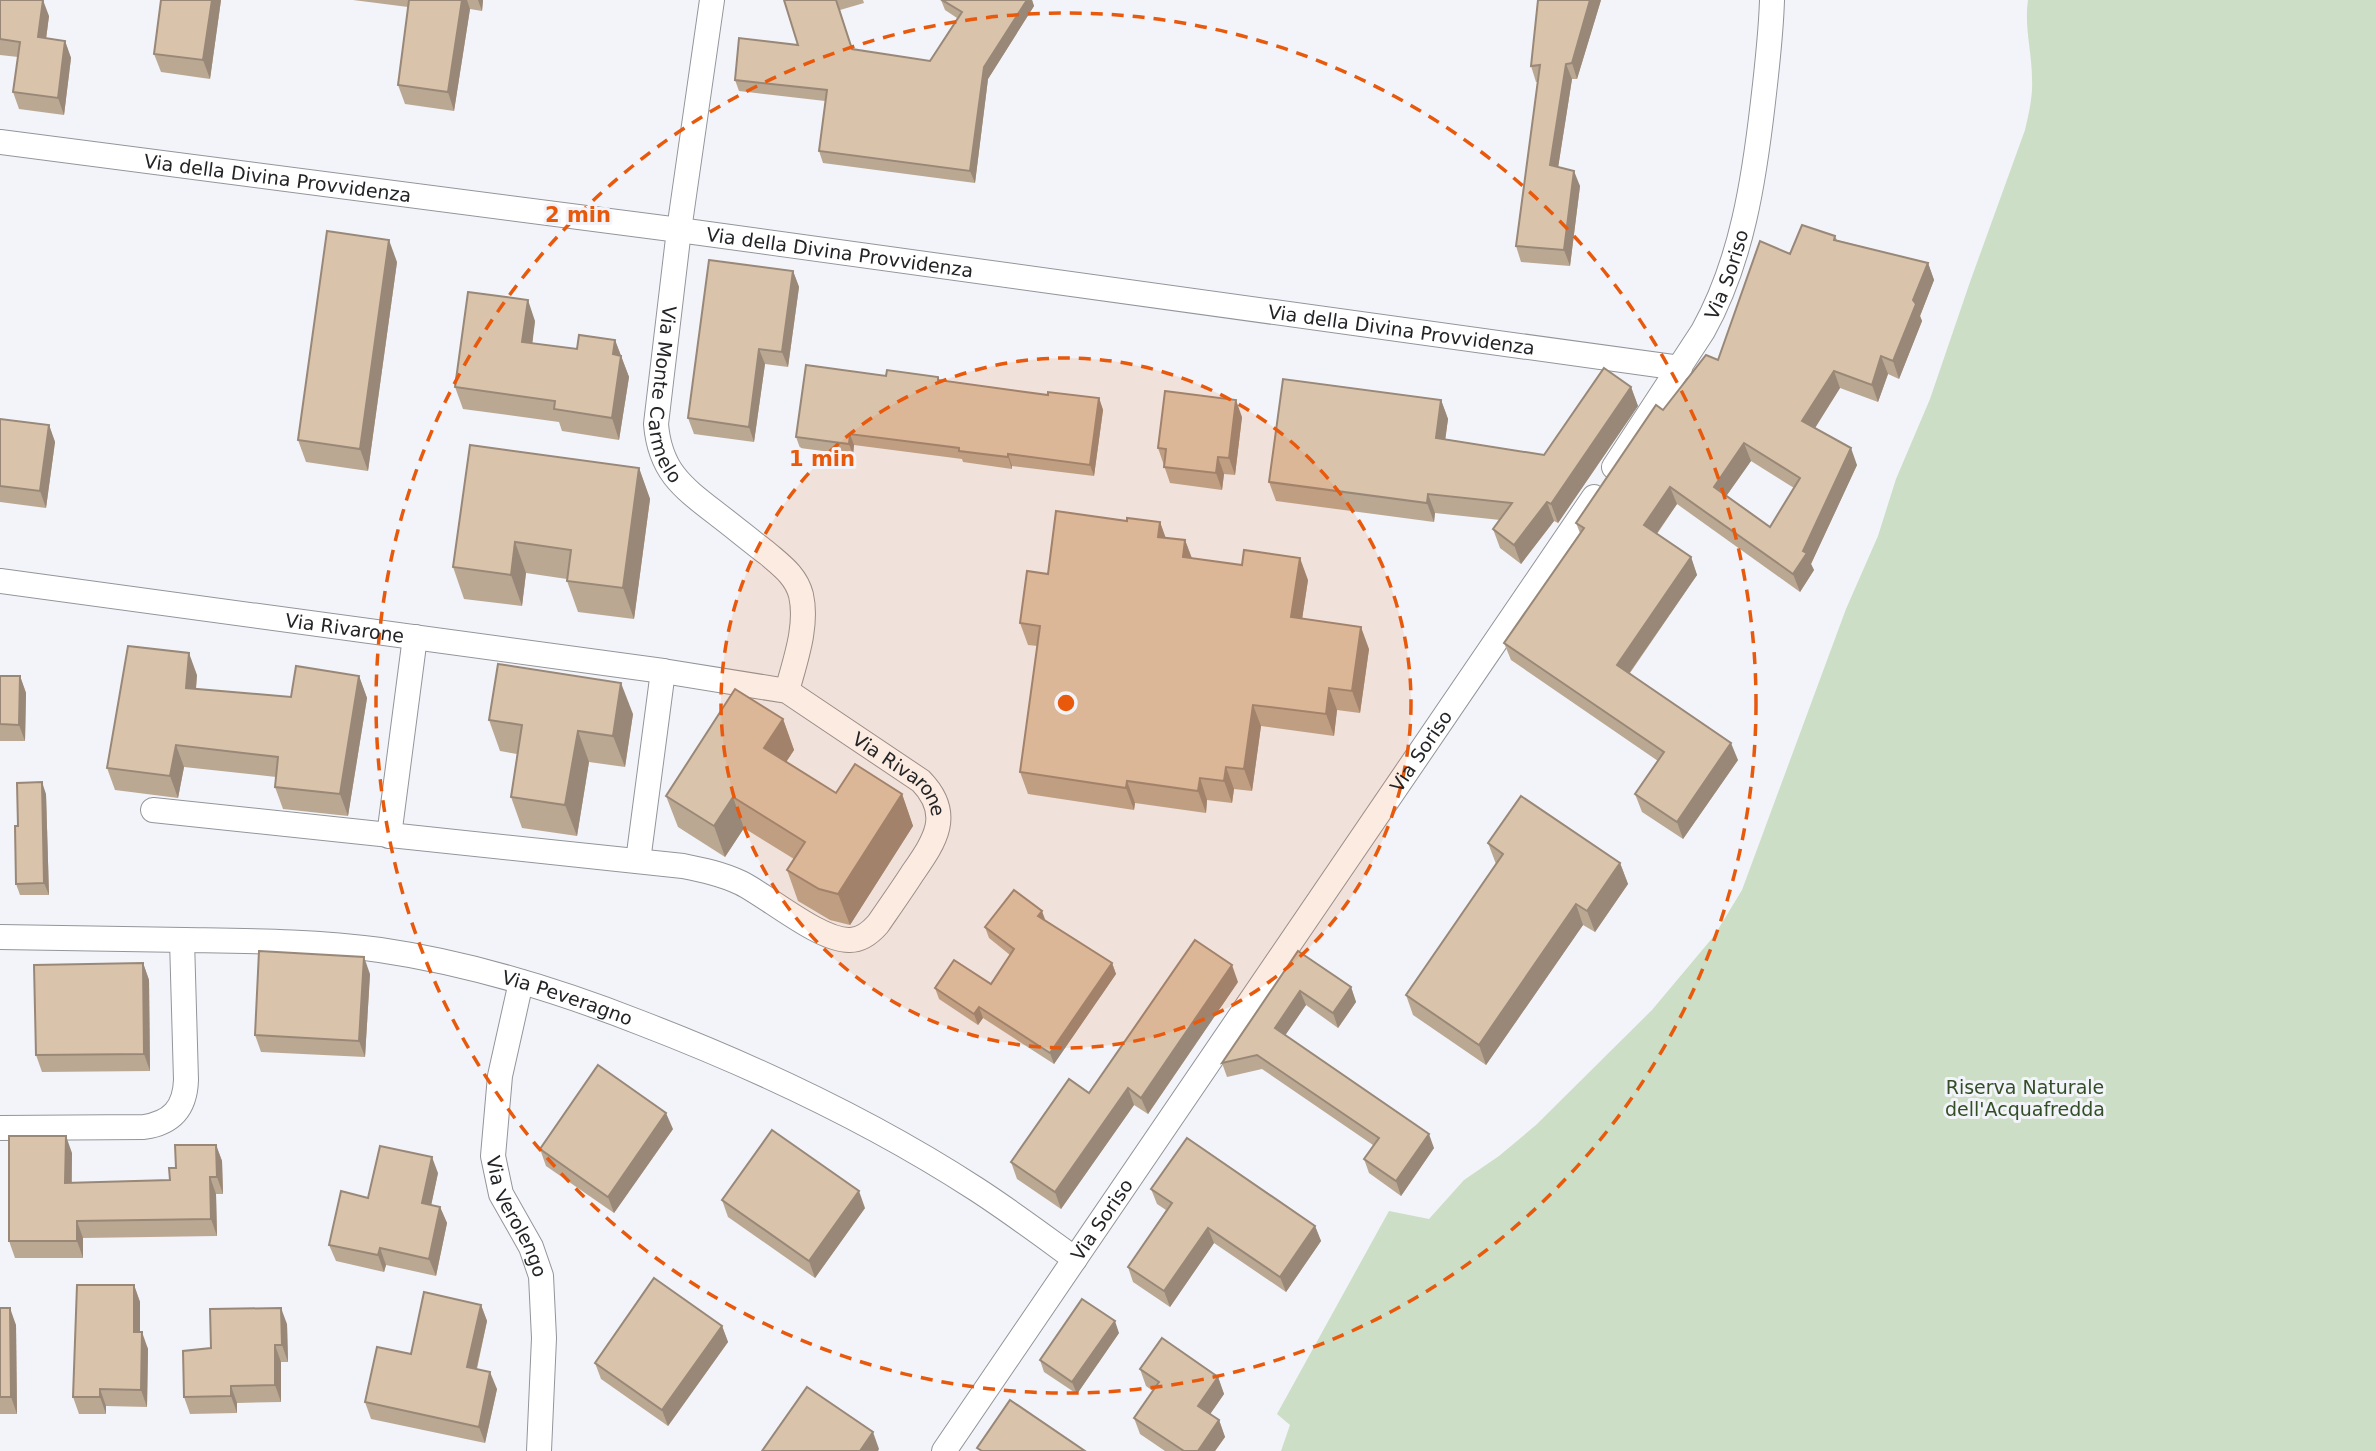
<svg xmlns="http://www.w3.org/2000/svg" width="2376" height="1451" font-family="'DejaVu Sans',sans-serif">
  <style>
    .green { fill: #ccdec5 }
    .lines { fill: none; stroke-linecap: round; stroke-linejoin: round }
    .minor-casing { stroke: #929599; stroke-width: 26 }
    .minor { stroke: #fff; stroke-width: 24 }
    .wall { fill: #bba893; fill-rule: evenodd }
    .shaded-wall { fill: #998878 }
    .building { fill: #dac3ab; stroke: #998878; stroke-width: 2; fill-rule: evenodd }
    .ring { fill: none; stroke: #e8590c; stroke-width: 3.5; stroke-dasharray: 12 9 }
    .labels { text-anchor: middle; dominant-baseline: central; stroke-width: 6; stroke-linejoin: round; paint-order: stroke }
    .street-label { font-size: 19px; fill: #232426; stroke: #f2f4f9 }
    .park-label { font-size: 19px; fill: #334e26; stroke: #f2f4f9 }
    .centre { fill: #e8590c; stroke: #f2f4f9; stroke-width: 3.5 }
    .ring-label { font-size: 21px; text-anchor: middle; font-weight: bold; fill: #e8590c; stroke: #f2f4f9; stroke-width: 6; stroke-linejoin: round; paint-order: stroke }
  </style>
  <rect width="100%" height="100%" fill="#f2f4f9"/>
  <!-- green -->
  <path class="green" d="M2028 0H2376V1451H1281L1290 1425 1277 1414 1389 1211 1429 1219 1464 1180 1499 1156 1536 1125 1652 1010 1714 936 1742 890 1846 609 1878 536 1896 479 1930 399 1970 282 2025 130C2029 113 2033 96 2032 79 2032 52 2024 27 2028 0Z"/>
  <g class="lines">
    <defs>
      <g id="minor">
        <path id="s1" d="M712 0 679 230 656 424C660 471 682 487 717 514 734 527 751 541 768 554 782 566 796 576 801 595 808 626 795 661 787 691"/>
        <path id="s2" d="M0 142 679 230 1680 368"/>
        <path id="s3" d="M1614 467 1703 331C1742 261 1754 180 1763 102 1767 68 1771 34 1772 0"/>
        <path id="s4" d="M0 581 663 671 787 691 921 781C954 815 934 842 912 874 901 891 889 908 878 924 871 932 862 940 850 940 820 941 769 897 741 883 722 874 703 870 683 866L153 810"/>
        <polyline points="389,836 415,637"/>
        <polyline points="638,861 663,671"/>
        <path id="s5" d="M0 937C62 938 123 939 185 940 250 941 315 941 380 950 469 963 557 990 641 1023 758 1068 871 1121 976 1189 1010 1211 1042 1235 1075 1259"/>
        <path id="s6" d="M521 982 500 1076 493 1156 501 1194 531 1247 541 1276 544 1338 539 1451"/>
        <path d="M0 1128 144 1127C171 1123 185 1109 186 1080L182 940"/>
        <path id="s7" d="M944 1451 1594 497"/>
      </g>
    </defs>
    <!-- minor casing -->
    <use href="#minor" class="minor-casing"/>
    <!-- minor -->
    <use href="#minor" class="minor"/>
  </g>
  <!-- wall -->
  <g class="wall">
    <polygon points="0,0 49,16 46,39 65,41 71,58 64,115 19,109 13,92 18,57 0,55"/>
    <polygon points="221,0 210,79 161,72 154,54"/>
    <polygon points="353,0 483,0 482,11 470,9 454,111 405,104 398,85 408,7"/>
    <polygon points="784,0 863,0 864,3 840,10 852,49 930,61 957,18 945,10 941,0 1032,0 1034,6 988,79 975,183 823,163 819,151 825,101 739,91 735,80 798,45"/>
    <polygon points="1601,0 1577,79 1572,79 1558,167 1580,186 1570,266 1521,262 1516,246 1538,82 1536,82 1531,66"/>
    <path d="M1835 236 1837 240 1928 263 1934 280 1920 316 1922 321 1899 379 1888 374 1878 402 1840 388 1815 428 1857 465 1811 564 1814 570 1800 592 1677 504 1657 534 1691 557 1697 575 1630 673 1738 760 1683 839 1642 812 1635 794 1658 761 1511 660 1504 643 1580 533 1576 523 1663 410 1718 360 1790 254ZM1751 461 1794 488 1770 527 1726 496Z"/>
    <polygon points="397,262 368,471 306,462 298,440"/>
    <polygon points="793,271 799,287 788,367 765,364 754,442 694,434 688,418"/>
    <polygon points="535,321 532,343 577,349 615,340 629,377 619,440 562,431 559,422 463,409 455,387"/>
    <polygon points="886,376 939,380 1048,395 1099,398 1103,410 1094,476 1012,466 1012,469 963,462 962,459 854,445 853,455 800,448 796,437"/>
    <polygon points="1631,387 1638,406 1558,523 1554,521 1521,564 1500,548 1493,529 1500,520 1435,513 1434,522 1276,501 1269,482 1441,400 1448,419 1445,439 1544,455"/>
    <polygon points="1242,417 1235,475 1224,474 1222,490 1170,483 1158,448"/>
    <polygon points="0,419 49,425 55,442 46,508 0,502"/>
    <polygon points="639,468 650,499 634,619 578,612 567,581 567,579 526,573 522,606 464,599 453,567"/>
    <polygon points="1127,521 1160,522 1165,538 1185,540 1192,558 1308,580 1302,619 1369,649 1360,713 1337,710 1334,736 1261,726 1252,791 1234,789 1232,803 1207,800 1206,813 1135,803 1134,810 1028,794 1020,772 1038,646 1028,645 1020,623 1048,574"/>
    <polygon points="197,675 196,689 291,697 359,676 367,698 348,816 283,809 275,787 276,777 184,767 178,798 115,790 107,768"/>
    <polygon points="0,676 20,676 26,693 25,741 0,741"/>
    <polygon points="633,714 625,767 589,762 577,836 522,828 511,797 517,754 500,751 489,720"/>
    <polygon points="783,719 794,750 786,762 836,793 902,794 913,826 850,925 830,920 798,901 787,870 794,859 744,828 725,857 678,827 666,796"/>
    <polygon points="46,794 49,895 20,895 16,884 18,826"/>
    <polygon points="1488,843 1620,863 1628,884 1595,932 1583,925 1486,1065 1413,1015 1406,995 1496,864"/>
    <polygon points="1045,920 1112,963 1116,974 1054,1064 983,1018 978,1025 939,999 935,988 991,984 1010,955 989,938 985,927"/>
    <polygon points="1298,951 1351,987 1356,1002 1338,1028 1306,1005 1285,1035 1434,1148 1401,1196 1369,1173 1364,1159 1373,1145 1262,1069 1227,1077 1222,1063"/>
    <polygon points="143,963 149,980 150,1071 42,1072 36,1055"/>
    <polygon points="370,974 365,1057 261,1052 255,1035"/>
    <polygon points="1238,982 1148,1114 1134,1105 1061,1209 1017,1179 1011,1162 1089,1093"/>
    <polygon points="673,1129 614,1213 546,1166 540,1149"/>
    <polygon points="216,1145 222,1161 223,1194 216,1194 217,1236 83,1238 83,1258 15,1258 9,1241 72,1153 72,1183 170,1180 176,1168"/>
    <polygon points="438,1173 431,1205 440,1207 447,1223 436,1276 386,1265 384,1272 336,1261 329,1245 368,1198"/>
    <polygon points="1151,1189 1315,1226 1321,1241 1286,1292 1214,1243 1170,1307 1133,1282 1128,1267 1166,1210 1157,1204"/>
    <polygon points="722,1200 865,1208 815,1278 728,1217"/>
    <polygon points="134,1285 140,1302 140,1332 148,1349 147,1407 106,1406 106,1414 79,1414 73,1397"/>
    <polygon points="481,1305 487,1321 477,1369 497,1389 485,1443 371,1419 365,1402 411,1354"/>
    <polygon points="0,1308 16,1325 17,1414 0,1414"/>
    <polygon points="287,1324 288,1362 281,1362 281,1402 237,1403 237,1413 190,1414 184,1397 211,1348"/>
    <polygon points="722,1326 728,1342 668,1426 601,1379 595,1363"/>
    <polygon points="1119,1333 1077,1394 1044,1372 1040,1360"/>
    <polygon points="1140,1369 1218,1377 1224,1394 1210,1414 1219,1420 1225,1437 1215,1451 1165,1451 1140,1434 1134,1418 1153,1391 1146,1386"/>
  </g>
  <!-- shaded-wall -->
  <g class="shaded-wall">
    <polygon points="43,0 49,16 44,54 38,37"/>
    <polygon points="212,0 221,0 210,79 203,60"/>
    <polygon points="462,0 467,0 470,9 454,111 448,92"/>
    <polygon points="478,0 483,0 482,11"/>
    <polygon points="1027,0 1032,0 1034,6 988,79 975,183 970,171 984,67"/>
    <polygon points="1590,0 1601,0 1577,79 1572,63"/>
    <polygon points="65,41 71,58 64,115 58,98"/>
    <polygon points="1566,64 1572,79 1556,181 1550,165"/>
    <polygon points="1574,171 1580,186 1570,266 1564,250"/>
    <polygon points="389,240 397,262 368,471 360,449"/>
    <polygon points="1928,263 1934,280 1920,316 1922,321 1899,379 1893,361 1913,300"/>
    <polygon points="793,271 799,287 788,367 782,352"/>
    <polygon points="528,300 535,321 530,363 522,342"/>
    <polygon points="615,340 629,377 619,440 612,418 613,354"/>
    <polygon points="759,349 765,364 754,442 749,427"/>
    <polygon points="1881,356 1888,374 1878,402 1872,385"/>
    <polygon points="1834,371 1840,388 1808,439 1802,421"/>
    <polygon points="1631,387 1638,406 1558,523 1551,504"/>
    <polygon points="1099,398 1103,410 1094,476 1090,465"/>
    <polygon points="1236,400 1242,417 1235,475 1229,458"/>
    <polygon points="1441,400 1448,419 1443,457 1436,438"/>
    <polygon points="49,425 55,442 46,508 40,491"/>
    <polygon points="850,434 854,445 853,455 849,444"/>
    <polygon points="1744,443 1751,461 1720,505 1714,487"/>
    <polygon points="1851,448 1857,465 1811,564 1814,570 1800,592 1793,574 1803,551"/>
    <polygon points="1008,454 1012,466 1012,469 1008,457"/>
    <polygon points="1218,457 1224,474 1222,490 1216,473"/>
    <polygon points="639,468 650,499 634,619 623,588"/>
    <polygon points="1670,487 1677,504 1650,543 1644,525"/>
    <polygon points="1428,494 1435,513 1434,522 1427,503"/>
    <polygon points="1547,502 1554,521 1521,564 1514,545"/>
    <polygon points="1160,522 1168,544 1158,537"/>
    <polygon points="1185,540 1193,562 1183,557"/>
    <polygon points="515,542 526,573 522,606 511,575"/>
    <polygon points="1691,557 1697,575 1623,682 1617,665"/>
    <polygon points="1300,558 1308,580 1299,639 1291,617"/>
    <polygon points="1361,627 1369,649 1360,713 1352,691"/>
    <polygon points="189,653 197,675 194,710 186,688"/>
    <polygon points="20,676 26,693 25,741 19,725"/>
    <polygon points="359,676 367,698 348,816 340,794"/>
    <polygon points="621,683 633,714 625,767 613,736"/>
    <polygon points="1329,688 1337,710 1334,736 1326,714"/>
    <polygon points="1253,705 1261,726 1252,791 1244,769"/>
    <polygon points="783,719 794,750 775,779 764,748"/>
    <polygon points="578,731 589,762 577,836 565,805"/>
    <polygon points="1731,743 1738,760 1683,839 1677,822"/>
    <polygon points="176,745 184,767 178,798 170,776"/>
    <polygon points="1226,767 1234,789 1232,803 1224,781"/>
    <polygon points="1200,778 1207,800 1206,813 1198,791"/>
    <polygon points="1127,781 1135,803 1134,810 1126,788"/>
    <polygon points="42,782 46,794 49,895 44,883"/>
    <polygon points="902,794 913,826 850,925 838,894"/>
    <polygon points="733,797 744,828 725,857 714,826"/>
    <polygon points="1620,863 1628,884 1595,932 1587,911"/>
    <polygon points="1576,904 1583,925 1486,1065 1479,1045"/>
    <polygon points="1042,911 1046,922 1038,916"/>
    <polygon points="364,957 370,974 365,1057 359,1041"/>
    <polygon points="143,963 149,980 150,1071 144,1054"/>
    <polygon points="1112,963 1116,974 1054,1064 1050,1053"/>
    <polygon points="1232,965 1238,982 1148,1114 1141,1098"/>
    <polygon points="1351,987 1356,1002 1338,1028 1333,1013"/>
    <polygon points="1300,991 1306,1005 1280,1043 1275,1028"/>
    <polygon points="979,1007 983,1018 978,1025 974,1014"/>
    <polygon points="1128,1088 1134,1105 1061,1209 1055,1192"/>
    <polygon points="666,1113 673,1129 614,1213 608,1197"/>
    <polygon points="1429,1134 1434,1148 1401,1196 1396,1181"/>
    <polygon points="66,1136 72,1153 71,1199 65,1183"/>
    <polygon points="216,1145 222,1161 223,1194 217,1177"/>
    <polygon points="432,1157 438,1173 428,1220 422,1203"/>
    <polygon points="210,1177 216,1194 217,1236 211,1219"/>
    <polygon points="859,1191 865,1208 815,1278 809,1261"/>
    <polygon points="440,1207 447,1223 436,1276 429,1259"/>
    <polygon points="77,1221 83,1238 83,1258 77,1241"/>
    <polygon points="1315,1226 1321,1241 1286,1292 1280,1277"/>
    <polygon points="1208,1228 1214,1243 1170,1307 1164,1291"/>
    <polygon points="380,1248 386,1265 384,1272 378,1255"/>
    <polygon points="134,1285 140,1302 140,1349 134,1332"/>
    <polygon points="481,1305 487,1321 473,1384 467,1367"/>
    <polygon points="10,1308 16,1325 17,1414 11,1397"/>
    <polygon points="281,1308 287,1324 288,1362 282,1345"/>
    <polygon points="1115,1321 1119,1333 1077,1394 1072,1382"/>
    <polygon points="722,1326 728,1342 668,1426 662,1410"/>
    <polygon points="142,1332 148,1349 147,1407 141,1390"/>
    <polygon points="275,1345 281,1362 281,1402 275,1385"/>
    <polygon points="490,1372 497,1389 485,1443 479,1427"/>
    <polygon points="1218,1377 1224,1394 1204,1423 1198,1406"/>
    <polygon points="231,1386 237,1403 237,1413 231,1396"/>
    <polygon points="100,1389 106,1406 106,1414 100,1397"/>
    <polygon points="1219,1420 1225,1437 1215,1451 1198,1451"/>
    <polygon points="873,1432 879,1449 878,1451 860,1451"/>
  </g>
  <!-- building -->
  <g class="building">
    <polygon points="0,0 43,0 38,37 65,41 58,98 13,92 20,42 0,39"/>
    <polygon points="161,0 212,0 203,60 154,54"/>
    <polygon points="409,0 462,0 448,92 398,85"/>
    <polygon points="784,0 836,0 852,49 930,61 962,12 942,0 1027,0 984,67 970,171 819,151 827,90 735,80 739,38 798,45"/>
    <polygon points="1538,0 1590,0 1572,63 1566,64 1550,165 1574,171 1564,250 1516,246 1540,65 1531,66"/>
    <path d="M1802 225 1835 236 1834 240 1928 263 1913 300 1916 304 1893 361 1881 356 1872 385 1834 371 1802 421 1851 448 1803 551 1807 553 1793 574 1670 487 1644 525 1691 557 1617 665 1731 743 1677 822 1635 794 1664 752 1504 643 1584 528 1576 523 1656 405 1663 410 1706 355 1718 360 1760 241 1790 254ZM1744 443 1800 478 1770 527 1714 487Z"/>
    <polygon points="327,231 389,240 360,449 298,440"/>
    <polygon points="709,260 793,271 782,352 759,349 749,427 688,418"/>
    <polygon points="468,292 528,300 522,342 577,349 579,335 615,340 613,354 621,356 612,418 554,409 555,401 455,387"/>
    <polygon points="806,365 886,376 887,370 938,377 938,380 1048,395 1048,392 1099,398 1090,465 1008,454 1008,457 959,451 959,448 850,434 849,444 796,437"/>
    <polygon points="1604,368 1631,387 1551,504 1547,502 1514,545 1493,529 1512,503 1428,494 1427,503 1269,482 1283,379 1441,400 1436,438 1544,455"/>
    <polygon points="1165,391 1236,400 1229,458 1218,457 1216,473 1164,467 1166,449 1158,448"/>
    <polygon points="0,419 49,425 40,491 0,486"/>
    <polygon points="470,445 639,468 623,588 567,581 571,550 515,542 511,575 453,567"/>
    <polygon points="1056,511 1127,521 1127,518 1160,522 1158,537 1185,540 1183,557 1242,565 1244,550 1300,558 1291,617 1361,627 1352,691 1329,688 1326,714 1253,705 1244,769 1226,767 1224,781 1200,778 1198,791 1127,781 1126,788 1020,772 1040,626 1020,623 1027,571 1048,574"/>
    <polygon points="128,646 189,653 186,688 291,697 296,666 359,676 340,794 275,787 278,757 176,745 170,776 107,768"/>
    <polygon points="498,664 621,683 613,736 578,731 565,805 511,797 522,725 489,720"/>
    <polygon points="0,676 20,676 19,725 0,724"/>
    <polygon points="735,689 783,719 764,748 836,793 855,764 902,794 838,894 819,889 787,870 805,842 733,797 714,826 666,796"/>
    <polygon points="42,782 44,883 16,884 15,826 18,826 17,783"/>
    <polygon points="1521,796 1620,863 1587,911 1576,904 1479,1045 1406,995 1503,854 1488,843"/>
    <polygon points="1014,890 1042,911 1038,916 1112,963 1050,1053 979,1007 974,1014 935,988 954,960 991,984 1014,949 985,927"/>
    <polygon points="1195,940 1232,965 1141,1098 1128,1088 1055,1192 1011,1162 1069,1079 1089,1093"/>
    <polygon points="259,951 364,957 359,1041 255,1035"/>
    <polygon points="1298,951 1351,987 1333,1013 1300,991 1275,1028 1429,1134 1396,1181 1364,1159 1379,1138 1257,1055 1222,1063"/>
    <polygon points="143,963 144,1054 36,1055 34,965"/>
    <polygon points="598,1065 666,1113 608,1197 540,1149"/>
    <polygon points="772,1130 859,1191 809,1261 722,1200"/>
    <polygon points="9,1136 66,1136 65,1183 170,1180 169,1168 176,1168 175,1145 216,1145 217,1177 210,1177 211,1219 77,1221 77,1241 9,1241"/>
    <polygon points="1187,1138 1315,1226 1280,1277 1208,1228 1164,1291 1128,1267 1172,1203 1151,1189"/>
    <polygon points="380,1146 432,1157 422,1203 440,1207 429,1259 380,1248 378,1255 329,1245 341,1191 368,1198"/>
    <polygon points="654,1278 722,1326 662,1410 595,1363"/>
    <polygon points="77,1285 134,1285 134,1332 142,1332 141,1390 100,1389 100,1397 73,1397"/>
    <polygon points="424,1292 481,1305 467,1367 490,1372 479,1427 365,1402 377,1347 411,1354"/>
    <polygon points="1082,1299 1115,1321 1072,1382 1040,1360"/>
    <polygon points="0,1308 10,1308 11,1397 0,1397"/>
    <polygon points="281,1308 282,1345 275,1345 275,1385 231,1386 231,1396 184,1397 183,1351 211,1348 210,1309"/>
    <polygon points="1162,1338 1218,1377 1198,1406 1219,1420 1198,1451 1184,1451 1134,1418 1159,1382 1140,1369"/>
    <polygon points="807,1387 873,1432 860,1451 762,1451"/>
    <polygon points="1010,1400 1085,1451 982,1451 977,1448"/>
  </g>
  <!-- distance rings -->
  <circle cx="1066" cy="703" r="345" fill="#e8590c" fill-opacity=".12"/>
  <g class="ring">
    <circle cx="1066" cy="703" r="345"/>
    <circle cx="1066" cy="703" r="690"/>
  </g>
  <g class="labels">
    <!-- street labels -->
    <g class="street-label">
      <text stroke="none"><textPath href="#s2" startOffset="280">Via della Divina Provvidenza</textPath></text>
      <text stroke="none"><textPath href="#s2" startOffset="847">Via della Divina Provvidenza</textPath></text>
      <text stroke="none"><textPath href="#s3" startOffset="224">Via Soriso</textPath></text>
      <text stroke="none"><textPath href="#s2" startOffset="1414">Via della Divina Provvidenza</textPath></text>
      <text stroke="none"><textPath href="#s1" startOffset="399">Via Monte Carmelo</textPath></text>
      <text stroke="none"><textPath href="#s4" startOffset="348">Via Rivarone</textPath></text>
      <text stroke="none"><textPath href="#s7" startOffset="847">Via Soriso</textPath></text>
      <text stroke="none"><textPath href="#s4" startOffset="936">Via Rivarone</textPath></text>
      <text stroke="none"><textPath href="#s5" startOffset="574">Via Peveragno</textPath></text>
      <text stroke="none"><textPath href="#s6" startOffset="242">Via Verolengo</textPath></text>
      <text stroke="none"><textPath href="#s7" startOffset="280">Via Soriso</textPath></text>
    </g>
    <!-- park labels -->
    <g class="park-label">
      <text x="2025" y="1087">Riserva Naturale<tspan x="2025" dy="22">dell'Acquafredda</tspan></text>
    </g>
  </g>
  <circle cx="1066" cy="703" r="10" class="centre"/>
  <g class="ring-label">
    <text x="578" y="222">2 min</text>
    <text x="822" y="466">1 min</text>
  </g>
</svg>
